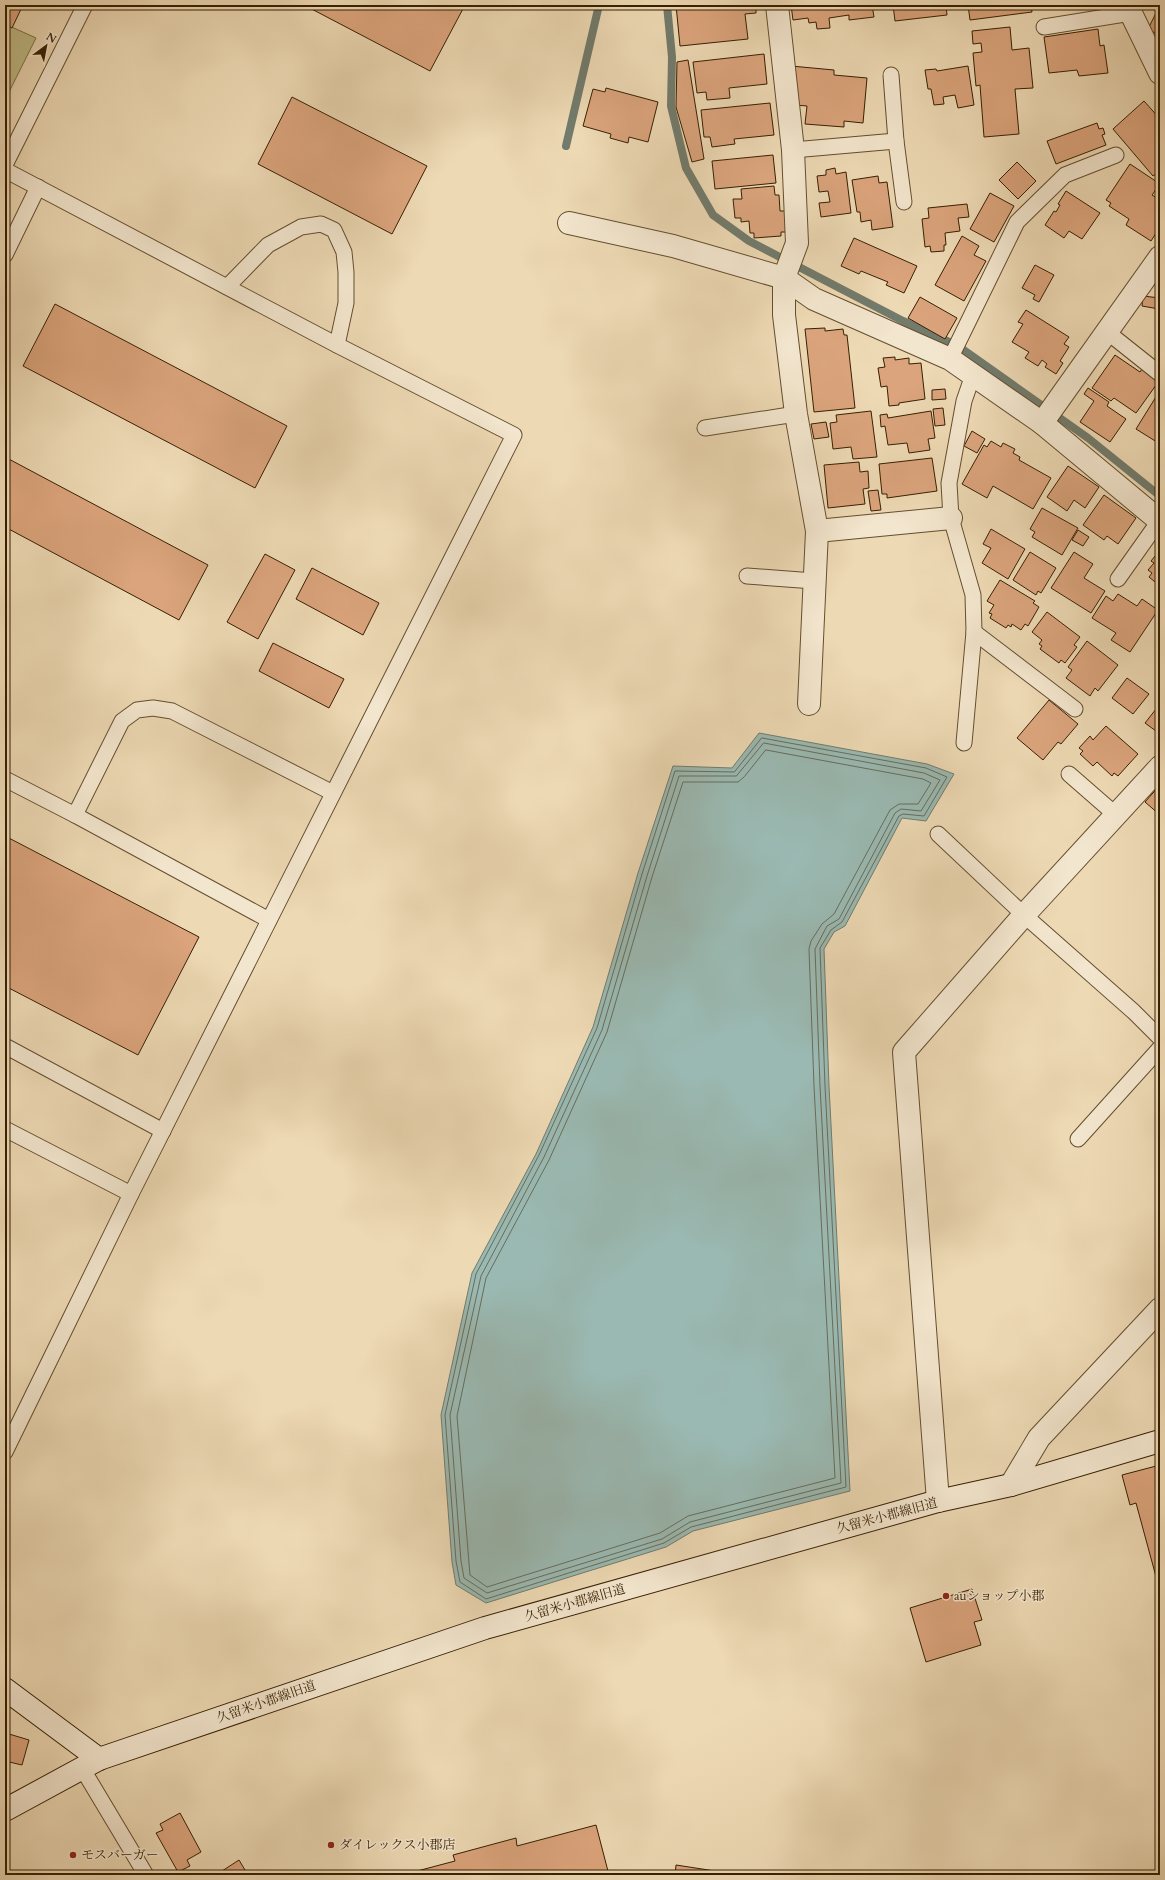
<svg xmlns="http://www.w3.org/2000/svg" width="1165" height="1880" font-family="Cardo,'Noto Serif JP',serif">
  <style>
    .green { fill: #c0bc87; stroke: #7c6e44 }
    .water { fill: #9ab9b2; stroke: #727b6c }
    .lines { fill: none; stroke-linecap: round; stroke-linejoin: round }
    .shore { stroke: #686c5a; stroke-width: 1 }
    .stream { stroke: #727b6c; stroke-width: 8 }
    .building { fill: #dba47c; stroke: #371f02 }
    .lane-casing { stroke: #644e2e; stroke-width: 17 }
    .street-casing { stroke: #644e2e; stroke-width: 24 }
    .secondary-casing { stroke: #371f02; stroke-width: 24 }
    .lane { stroke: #f3e6ce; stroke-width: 15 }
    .street { stroke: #f3e6ce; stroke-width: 22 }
    .secondary { stroke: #f3e6ce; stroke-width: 22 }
    .poi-dot { fill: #8f2418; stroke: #f3e6ce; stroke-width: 1.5 }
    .labels { text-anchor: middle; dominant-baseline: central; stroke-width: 3; stroke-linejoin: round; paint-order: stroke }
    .street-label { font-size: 13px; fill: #371f02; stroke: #f3e6ce }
    .poi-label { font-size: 13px; fill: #371f02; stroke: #f3e6ce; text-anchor: start }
  </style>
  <rect width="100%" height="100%" fill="#edd9b4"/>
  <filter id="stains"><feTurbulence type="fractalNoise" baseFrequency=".005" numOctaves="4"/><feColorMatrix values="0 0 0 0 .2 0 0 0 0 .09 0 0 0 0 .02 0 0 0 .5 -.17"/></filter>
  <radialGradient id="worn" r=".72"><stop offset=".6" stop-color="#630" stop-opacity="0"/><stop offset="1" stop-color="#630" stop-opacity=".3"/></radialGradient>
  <!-- green -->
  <polygon class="green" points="5,24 36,38 5,100"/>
  <!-- water -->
  <polygon class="water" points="759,733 927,764 954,774 926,821 902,818 845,926 834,932 824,949 829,1086 850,1491 693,1531 666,1547 486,1603 456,1585 452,1562 441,1415 472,1273 536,1154 593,1027 638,873 673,766 732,768"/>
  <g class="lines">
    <!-- shore -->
    <g class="shore">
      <polygon points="762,738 926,768 947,777 924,816 903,814 899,816 842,922 831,930 820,948 825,1086 846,1487 691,1527 664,1543 486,1599 460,1582 456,1561 445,1415 476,1274 539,1155 597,1028 642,874 675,771 734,772"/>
      <polygon points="764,743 924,773 940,780 921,811 901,809 895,813 839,919 827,926 815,949 820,1086 841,1483 690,1522 662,1539 487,1593 464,1578 461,1561 450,1415 481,1276 544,1157 602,1030 647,876 679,776 736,776"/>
      <polygon points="766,750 923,779 931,783 918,804 899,804 890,810 834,914 822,924 811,941 809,949 814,1086 835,1478 688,1516 660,1533 487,1587 470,1575 457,1416 486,1278 549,1160 607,1032 652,877 683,782 738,782 744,777"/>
    </g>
    <!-- stream -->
    <g class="stream">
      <polyline points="667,5 672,57 671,106 686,168 713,215 749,241 903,321 958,346 1088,438 1160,496"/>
      <polyline points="566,146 599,5"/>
    </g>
  </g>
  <!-- building -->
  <g class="building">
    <polygon points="5,5 23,5 12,28 5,24"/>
    <polygon points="304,5 465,5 430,71"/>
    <polygon points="676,5 756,5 756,13 745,14 748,39 680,46"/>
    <polygon points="791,5 872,5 874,17 849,20 849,15 829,18 830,28 817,29 816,22 809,23 808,18 793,20"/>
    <polygon points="893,5 946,5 947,15 895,21"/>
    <polygon points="968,5 1031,5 1032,12 970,20"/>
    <polygon points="1160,5 1160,36 1148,29"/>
    <polygon points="1010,27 1012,50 1029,48 1033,88 1015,89 1019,134 984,137 980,85 976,86 973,53 982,52 981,43 973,44 972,31"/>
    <polygon points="1098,29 1100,46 1104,45 1108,73 1079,76 1077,70 1049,73 1044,37"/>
    <polygon points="764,54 767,84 729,88 730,98 707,100 706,92 697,93 693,62"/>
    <polygon points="688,60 704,159 692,162 676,107 677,62"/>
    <polygon points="791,66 834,70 834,75 867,78 863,123 844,121 844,127 805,124 807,106 795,105"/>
    <polygon points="968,66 974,105 958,108 955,95 943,97 944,104 934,105 931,89 928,89 925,70 936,69 937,71"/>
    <polygon points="606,88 658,102 648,142 629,137 628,143 610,138 611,134 583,126 593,89 605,92"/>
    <polygon points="292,97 427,166 392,234 258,164"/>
    <polygon points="1144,101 1160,119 1160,171 1153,176 1113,129"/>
    <polygon points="770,103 774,135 734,139 735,144 712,147 710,137 704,137 701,110"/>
    <polygon points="1097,123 1099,129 1103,128 1105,134 1102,135 1106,145 1056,164 1047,141"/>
    <polygon points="773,155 776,183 715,189 712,161"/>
    <polygon points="1017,162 1036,181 1018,199 999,180"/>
    <polygon points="1130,164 1160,184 1152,195 1160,200 1160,227 1151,241 1126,225 1129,219 1109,206 1111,203 1106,200"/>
    <polygon points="835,168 836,174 846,172 851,213 821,217 819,203 830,202 828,191 819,192 817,176 826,175 826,170"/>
    <polygon points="878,176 879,183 887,182 893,227 872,230 871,220 861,222 860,212 857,212 852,180"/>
    <polygon points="774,186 775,195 779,195 780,211 785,211 787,232 781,232 781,236 754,238 754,233 750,233 749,221 741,222 741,218 735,218 733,199 742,199 741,189"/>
    <polygon points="1066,191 1100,213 1082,239 1069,231 1064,238 1045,225 1054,211 1056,212 1060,205 1058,204"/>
    <polygon points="990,193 1014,206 994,242 970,229"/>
    <polygon points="967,204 969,217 958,218 960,231 945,233 946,245 944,245 944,251 931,252 930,246 925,247 922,219 929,218 928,208"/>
    <polygon points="962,236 979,246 974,255 986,261 964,301 935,285"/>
    <polygon points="854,238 917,266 904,293 886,285 888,282 861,271 859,274 841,266"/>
    <polygon points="1035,265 1054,275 1039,302 1033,299 1035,295 1022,288"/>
    <polygon points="1143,296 1160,298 1159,309 1142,306"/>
    <polygon points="920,297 957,318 945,339 908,318"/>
    <polygon points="55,304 287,426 255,488 23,366"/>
    <polygon points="1026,310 1069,337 1064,344 1069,347 1060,361 1063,363 1056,374 1045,367 1047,364 1042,360 1038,366 1025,358 1029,352 1012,342 1023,324 1018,322"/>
    <polygon points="825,328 825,331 843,329 844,335 847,335 855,408 814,412 805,329"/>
    <polygon points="1115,355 1140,372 1142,369 1159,381 1136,413 1114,398 1111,401 1092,388"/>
    <polygon points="895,357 895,360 909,358 909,364 921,363 925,399 899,403 899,405 889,406 887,386 881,387 878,368 885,367 883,358"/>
    <polygon points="1088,388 1109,402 1107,406 1126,419 1110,442 1080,422 1094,401 1084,394"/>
    <polygon points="945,389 946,399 932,400 932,390"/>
    <polygon points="1159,392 1160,392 1160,444 1136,429"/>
    <polygon points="943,408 945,425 935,426 933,409"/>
    <polygon points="871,411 877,457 853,459 851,447 833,449 830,423 837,422 836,415"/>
    <polygon points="931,411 935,438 928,439 930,450 909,453 907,443 888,445 885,426 881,427 880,415 887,414 888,418"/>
    <polygon points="826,422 829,437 814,439 811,424"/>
    <polygon points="972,431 985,439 977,453 964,446"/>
    <polygon points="991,441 1001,447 1003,443 1015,449 1013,453 1020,457 1019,460 1051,478 1033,509 993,486 987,498 962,484 984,445 987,447"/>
    <polygon points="5,457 208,565 179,620 5,527"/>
    <polygon points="932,458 937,491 887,498 887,494 882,494 879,464"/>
    <polygon points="859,462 860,472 868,471 869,488 863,489 865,504 828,508 824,465"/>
    <polygon points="1068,466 1099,487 1085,508 1074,500 1067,511 1047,497"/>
    <polygon points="878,490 881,510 871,511 868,491"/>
    <polygon points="1104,495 1136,518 1118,544 1107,536 1104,540 1083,525"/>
    <polygon points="1042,508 1078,528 1062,555 1032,537 1035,532 1030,529"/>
    <polygon points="991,529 1025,549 1008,579 982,563 991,548 983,544"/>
    <polygon points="1078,530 1089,537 1083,546 1072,540"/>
    <polygon points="1160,550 1160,586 1149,577 1152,573 1148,570 1154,563 1151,561"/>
    <polygon points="1030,552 1056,568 1041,593 1038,591 1036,595 1013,580"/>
    <polygon points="1074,552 1093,564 1084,578 1105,591 1091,613 1051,588"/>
    <polygon points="265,554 295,570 258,639 227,622"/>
    <polygon points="312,568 379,603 363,635 296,599"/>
    <polygon points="1000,580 1035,601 1033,603 1039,607 1028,626 1025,624 1021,630 1012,624 1011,627 1008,625 1006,628 990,618 992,614 989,613 994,605 987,601"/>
    <polygon points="1118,594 1137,606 1142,599 1158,610 1130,652 1111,640 1116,633 1092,618 1106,596 1113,601"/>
    <polygon points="1047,612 1080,637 1074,645 1077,647 1065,663 1061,660 1059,663 1040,649 1042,646 1039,644 1042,640 1032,632"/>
    <polygon points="1160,635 1160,646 1155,642"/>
    <polygon points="1087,641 1118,665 1098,691 1095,688 1090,696 1066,678 1072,670 1068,667"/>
    <polygon points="273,643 344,679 329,708 259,671"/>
    <polygon points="1127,678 1149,694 1133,714 1112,698"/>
    <polygon points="1049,700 1078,724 1061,744 1058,742 1043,760 1017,738"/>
    <polygon points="1160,704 1160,734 1145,723"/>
    <polygon points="1106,726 1138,754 1118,776 1114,773 1112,776 1097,762 1093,766 1080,754 1083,751 1079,748 1090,736 1093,740"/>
    <polygon points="1160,785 1160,815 1145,802"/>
    <polygon points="5,836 199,937 138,1055 5,986"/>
    <polygon points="1160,1465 1160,1584 1158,1584 1136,1503 1130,1505 1122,1475"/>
    <polygon points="972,1589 982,1620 974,1622 981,1645 926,1662 910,1608"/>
    <polygon points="9,1734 29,1740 22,1765 5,1761 5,1749"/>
    <polygon points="180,1813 201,1852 187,1860 190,1866 178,1872 156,1833 163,1830 160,1824"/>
    <polygon points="596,1825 609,1875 402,1875 455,1861 453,1855 516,1838 517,1846"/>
    <polygon points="239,1860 248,1875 224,1875 222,1871"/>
    <polygon points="676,1865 741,1875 675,1875"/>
  </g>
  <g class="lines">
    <defs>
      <g id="lane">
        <polyline points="1044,27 1131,13"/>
        <polyline points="891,75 896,141 904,202"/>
        <polyline points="793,150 896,141"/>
        <polyline points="5,165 85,5"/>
        <polyline points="5,170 337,345 514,435 131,1194 5,1452"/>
        <polyline points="5,255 38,187"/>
        <polyline points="227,287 268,245 301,227 321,224 334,230 344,252 346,272 346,303 337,345"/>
        <polyline points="1106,331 1160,374"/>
        <polyline points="950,359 1017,222 1065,175 1116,155"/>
        <polyline points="705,428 796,414"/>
        <polyline points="747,576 814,581"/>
        <polyline points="1118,579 1159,521"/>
        <polyline points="974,632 1075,709"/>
        <polyline points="964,743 974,632 973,595 951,518 949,483 964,401 973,375"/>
        <polyline points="1069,774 1116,815"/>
        <polyline points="5,779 75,815 122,721 137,710 153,708 172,711 333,793"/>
        <polyline points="75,815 269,920"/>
        <polyline points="938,834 1024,915 1134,1012 1160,1038"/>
        <polyline points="5,1046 163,1131"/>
        <polyline points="5,1129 131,1194"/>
        <polyline points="1078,1139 1160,1048"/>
        <polyline points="82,1768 146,1875"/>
      </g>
      <g id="street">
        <polyline points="777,5 793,150 797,243 784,278 784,315 796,414 817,531 809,704"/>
        <polyline points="1127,5 1160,73"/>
        <polyline points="569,223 673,246 784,278 814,299 950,359 1042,423 1160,521"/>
        <polyline points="1042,423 1160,257"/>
        <polyline points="817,531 951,518"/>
        <polyline points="1011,1485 1039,1438 1160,1309"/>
        <polyline points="938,1501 904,1052 1024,915 1160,767"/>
      </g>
      <g id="secondary">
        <polyline points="5,1689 99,1759"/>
        <polyline points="5,1810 99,1759 485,1628 938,1501 1011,1485 1160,1441"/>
      </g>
    </defs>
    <!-- lane casing -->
    <use href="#lane" class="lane-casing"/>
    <!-- street casing -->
    <use href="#street" class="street-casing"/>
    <!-- secondary casing -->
    <use href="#secondary" class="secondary-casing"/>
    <!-- lane -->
    <use href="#lane" class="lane"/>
    <!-- street -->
    <use href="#street" class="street"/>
    <!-- secondary -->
    <use href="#secondary" class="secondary"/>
  </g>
  <!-- markers -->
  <g class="poi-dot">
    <circle cx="946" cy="1596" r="4"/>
    <circle cx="331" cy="1845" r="4"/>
    <circle cx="73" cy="1855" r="4"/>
  </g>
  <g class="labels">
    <!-- street labels -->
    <g class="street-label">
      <text transform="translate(887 1516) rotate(-15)">久留米小郡線旧道</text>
      <text transform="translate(575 1603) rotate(-16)">久留米小郡線旧道</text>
      <text transform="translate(266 1702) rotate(-19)">久留米小郡線旧道</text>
    </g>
    <!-- poi labels -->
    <g class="poi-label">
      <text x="954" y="1596">auショップ小郡</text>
      <text x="339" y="1845">ダイレックス小郡店</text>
      <text x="81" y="1855">モスバーガー</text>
    </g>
  </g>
  <!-- margin -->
  <rect width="1165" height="1880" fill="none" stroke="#edd9b4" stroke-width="20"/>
  <rect x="6" y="6" width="1153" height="1868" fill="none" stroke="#371f02" stroke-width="2"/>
  <rect x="10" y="10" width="1145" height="1860" fill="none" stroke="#371f02"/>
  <!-- north arrow -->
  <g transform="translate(46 46) rotate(32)" stroke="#f3e6ce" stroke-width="3" paint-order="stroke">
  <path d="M0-3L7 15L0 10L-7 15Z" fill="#371f02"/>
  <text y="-6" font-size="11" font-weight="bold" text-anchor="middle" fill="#371f02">N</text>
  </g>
  <rect width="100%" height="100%" filter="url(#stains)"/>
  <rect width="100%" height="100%" fill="url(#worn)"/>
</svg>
